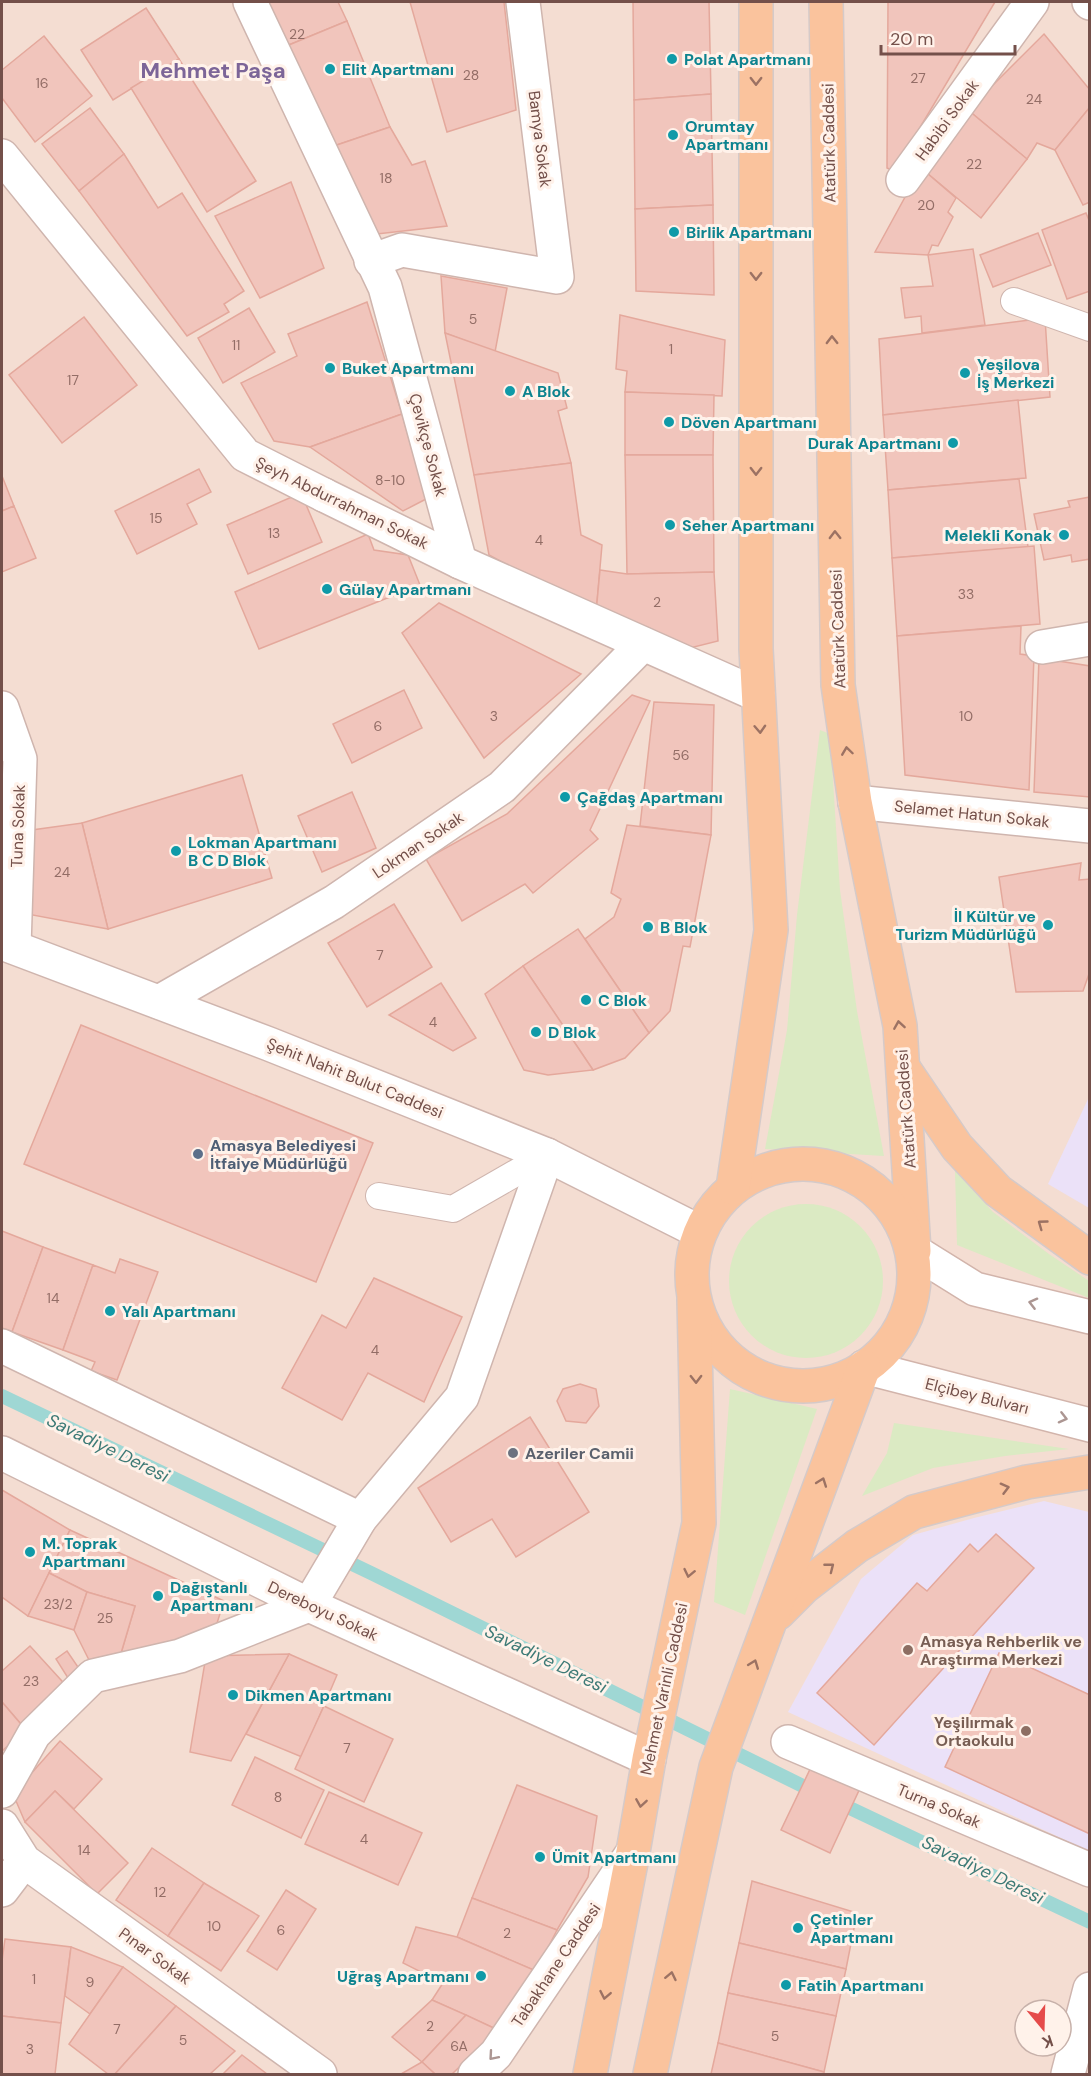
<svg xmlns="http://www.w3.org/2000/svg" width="1091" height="2076" font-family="'DM Sans',sans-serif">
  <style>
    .residential { fill: #f4ddd2; fill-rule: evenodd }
    .education { fill: #ebe1f8 }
    .green { fill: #dbeac3 }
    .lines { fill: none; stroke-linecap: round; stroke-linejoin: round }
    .stream { stroke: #9fd7d4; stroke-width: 14 }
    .building { fill: #f1c5bc; stroke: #e4a89c; stroke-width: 1.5 }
    .service-casing { stroke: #cfb5ae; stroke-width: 28 }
    .pedestrian-casing { stroke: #cfb5ae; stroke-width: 36 }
    .minor-casing { stroke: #cfb5ae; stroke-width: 36 }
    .tertiary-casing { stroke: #cfb5ae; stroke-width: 36 }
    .secondary-casing { stroke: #d2b4ab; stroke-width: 36 }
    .primary-casing { stroke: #d5cac9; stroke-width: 36 }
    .service { stroke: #fff; stroke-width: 26 }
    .pedestrian { stroke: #fff; stroke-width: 33 }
    .minor { stroke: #fff; stroke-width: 33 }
    .tertiary { stroke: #fff; stroke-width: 33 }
    .secondary { stroke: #fff; stroke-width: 33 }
    .primary { stroke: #fac39d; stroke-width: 33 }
    .oneway { stroke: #9c7263 }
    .oneway2 { stroke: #ac9692 }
    .culture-dot { fill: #0f9aa8; stroke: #fff2ea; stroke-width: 2 }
    .service-dot { fill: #5c6f8a; stroke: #fff2ea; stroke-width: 2 }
    .worship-dot { fill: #6b7280; stroke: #fff2ea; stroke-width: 2 }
    .education-dot { fill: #8d6e63; stroke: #fff2ea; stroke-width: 2 }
    .labels { text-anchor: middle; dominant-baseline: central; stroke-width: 6; stroke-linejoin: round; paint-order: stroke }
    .number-label { font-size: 14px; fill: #936d66 }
    .culture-label { font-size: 16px; font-weight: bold; fill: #0d838f; stroke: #fff2ea; text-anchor: start }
    .street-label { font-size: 16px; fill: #74504a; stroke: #fff2ea }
    .service-label { font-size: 16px; font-weight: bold; fill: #4e5e75; stroke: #fff2ea; text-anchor: start }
    .worship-label { font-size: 16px; font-weight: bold; fill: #5b616d; stroke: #fff2ea; text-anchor: start }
    .education-label { font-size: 16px; font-weight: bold; fill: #785e54; stroke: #fff2ea; text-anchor: start }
    .water-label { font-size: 18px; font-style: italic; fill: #3d7a76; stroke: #fff2ea }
    .district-label { font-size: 22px; font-weight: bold; fill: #7c6598; stroke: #fff2ea }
  </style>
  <rect width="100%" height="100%" fill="#fcede4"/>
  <!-- residential -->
  <path class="residential" d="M2 2H1089V2074H2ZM1025 2010H1061V2046H1025Z"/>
  <!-- education -->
  <g class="education">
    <polygon points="1089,1097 1090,1208 1089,1208 1048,1184"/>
    <polygon points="1044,1501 1089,1512 1089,1851 788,1712 861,1579 913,1535 974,1518"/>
  </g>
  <!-- green -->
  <g class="green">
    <polygon points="820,730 830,734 840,890 857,1011 884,1156 765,1149 787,1030 797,915"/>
    <polygon points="955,1171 993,1212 1049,1254 1089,1281 1089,1298 957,1245"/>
    <circle cx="806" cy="1281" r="77"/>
    <polygon points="730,1389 817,1409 745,1615 714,1602"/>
    <polygon points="894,1423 1069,1449 1005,1456 933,1468 862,1496 887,1453"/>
  </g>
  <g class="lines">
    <!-- stream -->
    <g class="stream">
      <polyline points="2,1396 373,1574 817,1793"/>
      <polyline points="835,1801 1090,1922"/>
    </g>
  </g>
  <!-- building -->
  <g class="building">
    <polygon points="264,2 338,2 347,21 284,47"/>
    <polygon points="410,2 504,2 516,110 447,132"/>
    <polygon points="633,2 709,2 711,94 634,100"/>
    <polygon points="888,2 995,2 894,171 887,168"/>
    <polygon points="146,8 179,59 113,100 81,50"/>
    <polygon points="347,21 390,127 325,149 284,47"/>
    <polygon points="1044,34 1090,90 1090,107 1055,150 1037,143 1027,159 968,110"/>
    <polygon points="44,36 92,96 35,142 2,98 2,70"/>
    <polygon points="179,59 256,181 207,212 131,88"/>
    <polygon points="711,94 713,205 635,209 634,100"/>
    <polygon points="1090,107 1090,202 1083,205 1055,150"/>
    <polygon points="90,108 124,154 79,191 42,144"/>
    <polygon points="968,110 1027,159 981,218 921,168"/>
    <polygon points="390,127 412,165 425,161 447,226 368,235 325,149"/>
    <polygon points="124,154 158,208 182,193 244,291 224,304 229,312 187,336 79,191"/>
    <polygon points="921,168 956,198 948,212 953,217 938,246 932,245 928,255 875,252"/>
    <polygon points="291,182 324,268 260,298 215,216"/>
    <polygon points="713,205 714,295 636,291 635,209"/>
    <polygon points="1086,213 1090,223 1090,291 1067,299 1042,230"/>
    <polygon points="1038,233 1051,265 993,287 980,255"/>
    <polygon points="973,249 985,325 922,333 921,316 905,318 901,288 933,286 928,255"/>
    <polygon points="441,276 507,288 495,352 445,333"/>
    <polygon points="367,302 402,414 310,447 274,441 241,383 297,356 288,334"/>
    <polygon points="249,308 275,352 223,383 198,338"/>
    <polygon points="620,315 725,340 722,396 625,392 627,371 616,369"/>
    <polygon points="84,317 137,385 62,443 9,375"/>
    <polygon points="1045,318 1050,397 883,415 879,339"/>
    <polygon points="445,333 558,373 567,408 558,411 571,463 474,475"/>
    <polygon points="625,392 714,395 713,455 625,455"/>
    <polygon points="1018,400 1026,478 888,490 883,415"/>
    <polygon points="402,414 426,499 403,511 310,447"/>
    <polygon points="625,455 713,455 714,572 627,574"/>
    <polygon points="571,463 581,535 602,545 596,613 489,555 474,475"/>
    <polygon points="199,469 211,492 187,504 197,524 137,554 115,511"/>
    <polygon points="2,476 14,506 2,511"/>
    <polygon points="1019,479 1028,547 892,558 888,490"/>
    <polygon points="301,493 322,542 248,574 227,525"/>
    <polygon points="1090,497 1090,559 1072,562 1071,555 1044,560 1034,514 1070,507 1068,501"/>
    <polygon points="14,506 36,558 2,572 2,511"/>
    <polygon points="368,534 374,550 408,555 420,585 259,649 235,592"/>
    <polygon points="1034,546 1040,624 897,636 892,558"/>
    <polygon points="600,570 627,574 714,572 718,641 686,649 596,613"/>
    <polygon points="439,603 581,674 484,758 402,633"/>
    <polygon points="1021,626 1020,654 1034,656 1029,790 905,775 897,636"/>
    <polygon points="1039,658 1090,666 1090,797 1034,792"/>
    <polygon points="404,690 422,728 352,763 333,724"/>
    <polygon points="632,695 650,701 590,830 598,839 533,893 525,884 462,921 426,859 507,814"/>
    <polygon points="654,702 714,705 711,835 640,826"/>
    <polygon points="242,775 272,878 108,929 82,823"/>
    <polygon points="352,792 376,848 322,872 298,816"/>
    <polygon points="82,823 108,929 27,914 32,830"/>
    <polygon points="627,825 711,835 690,947 683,946 670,1011 649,1033 585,939 614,917 621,899 611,893"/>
    <polygon points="1081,863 1079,880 1090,879 1090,971 1083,991 1016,992 999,877"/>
    <polygon points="394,904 432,967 367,1007 328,943"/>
    <polygon points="578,929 649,1033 625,1058 593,1070 523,966"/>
    <polygon points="523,966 593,1070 548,1075 524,1070 485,994"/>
    <polygon points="441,983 476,1038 453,1051 389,1015"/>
    <polygon points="81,1025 373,1143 316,1282 24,1164"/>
    <polygon points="2,1231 43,1247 12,1332 2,1328"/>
    <polygon points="43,1247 93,1265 63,1350 12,1332"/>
    <polygon points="120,1259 158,1272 117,1380 91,1371 95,1362 63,1350 93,1265 115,1273"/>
    <polygon points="374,1278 462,1317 424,1402 368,1373 342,1420 282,1388 322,1315 346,1328"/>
    <polygon points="580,1384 596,1389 599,1406 586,1423 566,1421 557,1401 563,1389"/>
    <polygon points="530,1417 589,1512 516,1557 492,1519 451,1542 418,1488"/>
    <polygon points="2,1490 70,1530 28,1616 2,1597"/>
    <polygon points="70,1530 224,1601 213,1636 119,1660 135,1606 87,1592 49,1573"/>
    <polygon points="996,1534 1034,1568 874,1745 817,1693 917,1583 927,1591 970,1544 978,1552"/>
    <polygon points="49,1573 87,1592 74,1630 28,1616"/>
    <polygon points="87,1592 135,1606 119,1660 89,1660 74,1630"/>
    <polygon points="30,1646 71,1691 26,1730 2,1702 2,1671"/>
    <polygon points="67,1651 80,1670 68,1678 56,1659"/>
    <polygon points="999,1653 1090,1695 1090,1834 945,1767"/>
    <polygon points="289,1654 337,1675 302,1757 246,1734"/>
    <polygon points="289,1654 231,1761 190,1752 206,1656"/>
    <polygon points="2,1702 26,1730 2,1751"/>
    <polygon points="324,1706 393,1739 364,1802 295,1769"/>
    <polygon points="60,1741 102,1779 74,1809 55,1791 25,1822 13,1794"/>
    <polygon points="255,1757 324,1790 301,1838 232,1805"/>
    <polygon points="813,1763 861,1786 830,1853 781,1830"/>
    <polygon points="517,1785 597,1816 588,1877 557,1930 472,1898"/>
    <polygon points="55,1791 128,1863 97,1894 25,1822"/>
    <polygon points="329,1792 422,1833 398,1885 305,1844"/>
    <polygon points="152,1848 204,1883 168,1936 116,1900"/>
    <polygon points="752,1881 857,1913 846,1969 739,1943"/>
    <polygon points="204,1883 259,1916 221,1971 168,1936"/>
    <polygon points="286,1890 316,1909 277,1970 247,1951"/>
    <polygon points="472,1898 557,1930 536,1971 457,1937"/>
    <polygon points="416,1927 457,1937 536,1971 498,2030 432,2000 443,1983 403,1963"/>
    <polygon points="5,1939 71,1947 61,2023 2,2016 2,1961"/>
    <polygon points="739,1943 846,1969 836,2016 728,1993"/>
    <polygon points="71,1947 123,1967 90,2014 65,1996"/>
    <polygon points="123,1967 176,2006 115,2074 108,2074 69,2044"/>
    <polygon points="728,1993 836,2016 824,2072 718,2043"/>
    <polygon points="432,2000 466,2015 422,2062 392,2037"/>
    <polygon points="176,2006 235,2051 210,2074 115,2074"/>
    <polygon points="466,2015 498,2030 452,2074 435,2074 422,2062"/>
    <polygon points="2,2016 61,2023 55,2074 2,2074"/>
    <polygon points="718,2043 824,2072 823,2074 711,2074"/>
    <polygon points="242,2055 267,2074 223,2074"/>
    <polygon points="422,2062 435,2074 401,2074"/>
  </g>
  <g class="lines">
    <defs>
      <g id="service">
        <polyline points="1014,301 1090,328"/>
        <polyline points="379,1196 453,1209 547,1155"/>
      </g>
      <polyline id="pedestrian" points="2,156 245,455 324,495"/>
      <g id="minor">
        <polyline points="250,2 385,287 460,562"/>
        <polyline points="1089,2 1090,3"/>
        <polyline points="903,180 1032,2"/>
        <polyline points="371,261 402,250 557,277 523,2"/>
        <polyline points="324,495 460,562 758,695"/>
        <polyline points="1042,647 1090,639"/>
        <polyline points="2,708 20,759 14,947"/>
        <polyline points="855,802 1090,826"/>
        <polyline points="159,1002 334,902 502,787 643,644"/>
        <polyline points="2,1346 360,1519"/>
        <polyline points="2,1453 309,1605 649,1759"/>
        <polyline points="788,1742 1090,1870"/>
        <polyline points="2,1791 34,1734 93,1676 180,1656 309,1605 360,1519 462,1397 547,1155"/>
        <polyline points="2,1826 24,1861 320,2074"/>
        <polyline points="2,1890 24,1861"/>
        <polyline points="475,2074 496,2054 633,1852"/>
        <polyline points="1068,2074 1090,1989"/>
      </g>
      <polyline id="tertiary" points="2,943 269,1044 547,1155 700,1232"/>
      <g id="secondary">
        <polyline points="914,1251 975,1289 1090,1317"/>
        <polyline points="864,1367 1090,1425"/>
      </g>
      <g id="primary">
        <polyline points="826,2 838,685 855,802 900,1026 914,1251"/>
        <polyline points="904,1069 957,1147 998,1191 1090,1258"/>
        <circle cx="803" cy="1275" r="111"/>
        <polyline points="733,1188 771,930 756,649 756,2"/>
        <polyline points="778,1613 804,1587 857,1546 914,1512 1027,1482 1090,1472"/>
        <polyline points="590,2074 633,1852 649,1759 699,1523 694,1300"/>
        <polyline points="650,2074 716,1767 864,1367"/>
      </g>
    </defs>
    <!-- service casing -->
    <use href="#service" class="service-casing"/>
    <!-- pedestrian casing -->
    <use href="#pedestrian" class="pedestrian-casing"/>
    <!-- minor casing -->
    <use href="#minor" class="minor-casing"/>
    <!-- tertiary casing -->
    <use href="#tertiary" class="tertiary-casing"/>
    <!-- secondary casing -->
    <use href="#secondary" class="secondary-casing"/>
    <!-- primary casing -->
    <use href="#primary" class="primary-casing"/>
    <!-- service -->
    <use href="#service" class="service"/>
    <!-- pedestrian -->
    <use href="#pedestrian" class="pedestrian"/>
    <!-- minor -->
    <use href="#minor" class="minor"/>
    <!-- tertiary -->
    <use href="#tertiary" class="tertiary"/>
    <!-- secondary -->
    <use href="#secondary" class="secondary"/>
    <!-- primary -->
    <use href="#primary" class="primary"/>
  </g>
  <!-- one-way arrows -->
  <defs><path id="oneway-chevron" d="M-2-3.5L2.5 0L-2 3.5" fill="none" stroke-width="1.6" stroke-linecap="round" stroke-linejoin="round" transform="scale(1.5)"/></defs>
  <g class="oneway">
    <use href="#oneway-chevron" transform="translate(756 81) rotate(90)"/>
    <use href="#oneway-chevron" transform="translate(756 276) rotate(90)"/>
    <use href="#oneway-chevron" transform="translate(832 340) rotate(-91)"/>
    <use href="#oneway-chevron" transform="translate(756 471) rotate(90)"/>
    <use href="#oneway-chevron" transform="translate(835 535) rotate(-91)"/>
    <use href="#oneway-chevron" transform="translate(760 729) rotate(87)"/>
    <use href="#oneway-chevron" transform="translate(847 751) rotate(-98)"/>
    <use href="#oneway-chevron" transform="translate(899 1025) rotate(-99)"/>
    <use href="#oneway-chevron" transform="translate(1042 1224) rotate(-144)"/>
    <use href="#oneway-chevron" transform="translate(696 1379) rotate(89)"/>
    <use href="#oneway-chevron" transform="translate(822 1482) rotate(-70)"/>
    <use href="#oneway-chevron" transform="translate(1005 1488) rotate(-15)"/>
    <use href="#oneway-chevron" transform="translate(830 1567) rotate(-38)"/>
    <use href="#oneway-chevron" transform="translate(689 1573) rotate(102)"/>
    <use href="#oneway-chevron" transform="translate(754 1664) rotate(-69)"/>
    <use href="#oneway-chevron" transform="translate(641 1803) rotate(99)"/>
    <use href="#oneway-chevron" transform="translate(671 1976) rotate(-78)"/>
    <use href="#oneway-chevron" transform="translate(605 1995) rotate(101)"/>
  </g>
  <g class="oneway2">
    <use href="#oneway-chevron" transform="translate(1033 1303) rotate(-166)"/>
    <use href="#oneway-chevron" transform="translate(1063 1418) rotate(14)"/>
    <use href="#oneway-chevron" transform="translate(493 2056) rotate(131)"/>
  </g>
  <!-- markers -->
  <g class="culture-dot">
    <circle cx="672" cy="59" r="6"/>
    <circle cx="330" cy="69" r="6"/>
    <circle cx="673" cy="135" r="6"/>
    <circle cx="674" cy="232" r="6"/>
    <circle cx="330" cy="368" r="6"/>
    <circle cx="965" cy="373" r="6"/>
    <circle cx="510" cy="391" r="6"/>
    <circle cx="669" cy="422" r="6"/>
    <circle cx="953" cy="443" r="6"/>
    <circle cx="670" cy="525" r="6"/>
    <circle cx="1064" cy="535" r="6"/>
    <circle cx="327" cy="589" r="6"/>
    <circle cx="565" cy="797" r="6"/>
    <circle cx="176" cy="851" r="6"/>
    <circle cx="1048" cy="925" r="6"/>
    <circle cx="648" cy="927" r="6"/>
    <circle cx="586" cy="1000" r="6"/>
    <circle cx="536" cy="1032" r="6"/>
    <circle cx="110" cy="1311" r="6"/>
    <circle cx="30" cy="1552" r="6"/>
    <circle cx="158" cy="1596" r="6"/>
    <circle cx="233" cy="1695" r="6"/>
    <circle cx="540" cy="1857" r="6"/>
    <circle cx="798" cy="1928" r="6"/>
    <circle cx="481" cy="1976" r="6"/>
    <circle cx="786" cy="1985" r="6"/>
  </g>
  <circle class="service-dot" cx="198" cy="1154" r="6"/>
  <circle class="worship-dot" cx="513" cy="1453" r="6"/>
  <g class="education-dot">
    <circle cx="908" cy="1650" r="6"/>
    <circle cx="1026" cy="1731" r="6"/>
  </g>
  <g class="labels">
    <!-- number labels -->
    <g class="number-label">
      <text x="297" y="34">22</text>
      <text x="471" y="75">28</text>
      <text x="918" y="78">27</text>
      <text x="42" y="83">16</text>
      <text x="1034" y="99">24</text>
      <text x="974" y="164">22</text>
      <text x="386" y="178">18</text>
      <text x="926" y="205">20</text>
      <text x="473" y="319">5</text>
      <text x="236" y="345">11</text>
      <text x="671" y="349">1</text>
      <text x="73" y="380">17</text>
      <text x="390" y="480">8-10</text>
      <text x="156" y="518">15</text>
      <text x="274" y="533">13</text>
      <text x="539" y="540">4</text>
      <text x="966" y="594">33</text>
      <text x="657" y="602">2</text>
      <text x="494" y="716">3</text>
      <text x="966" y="716">10</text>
      <text x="378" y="726">6</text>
      <text x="681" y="755">56</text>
      <text x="62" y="872">24</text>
      <text x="380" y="955">7</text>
      <text x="433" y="1022">4</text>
      <text x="53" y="1298">14</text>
      <text x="375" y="1350">4</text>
      <text x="58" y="1604">23/2</text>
      <text x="105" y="1618">25</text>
      <text x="31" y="1681">23</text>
      <text x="347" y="1748">7</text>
      <text x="278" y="1797">8</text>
      <text x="364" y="1839">4</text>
      <text x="84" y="1850">14</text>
      <text x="160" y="1892">12</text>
      <text x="214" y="1926">10</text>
      <text x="281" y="1930">6</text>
      <text x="507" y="1933">2</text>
      <text x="34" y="1979">1</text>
      <text x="90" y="1982">9</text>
      <text x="430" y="2026">2</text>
      <text x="117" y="2029">7</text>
      <text x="775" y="2036">5</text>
      <text x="183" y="2040">5</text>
      <text x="459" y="2046">6A</text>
      <text x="30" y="2049">3</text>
    </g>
    <!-- culture labels -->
    <g class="culture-label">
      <text x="684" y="59">Polat Apartmanı</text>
      <text x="342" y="69">Elit Apartmanı</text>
      <text x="685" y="126">Orumtay<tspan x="685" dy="18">Apartmanı</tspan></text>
      <text x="686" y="232">Birlik Apartmanı</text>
      <text x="977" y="364">Yeşilova<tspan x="977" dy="18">İş Merkezi</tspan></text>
      <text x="342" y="368">Buket Apartmanı</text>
      <text x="522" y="391">A Blok</text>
      <text x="681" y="422">Döven Apartmanı</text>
      <text x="941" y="443" text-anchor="end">Durak Apartmanı</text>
      <text x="682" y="525">Seher Apartmanı</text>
      <text x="1052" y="535" text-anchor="end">Melekli Konak</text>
      <text x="339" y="589">Gülay Apartmanı</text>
      <text x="577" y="797">Çağdaş Apartmanı</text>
      <text x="188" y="842">Lokman Apartmanı<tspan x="188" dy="18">B C D Blok</tspan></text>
      <text x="1036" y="916" text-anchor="end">İl Kültür ve<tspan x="1036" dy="18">Turizm Müdürlüğü</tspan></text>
      <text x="660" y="927">B Blok</text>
      <text x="598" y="1000">C Blok</text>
      <text x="548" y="1032">D Blok</text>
      <text x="122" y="1311">Yalı Apartmanı</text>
      <text x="42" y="1543">M. Toprak<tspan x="42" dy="18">Apartmanı</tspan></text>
      <text x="170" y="1587">Dağıştanlı<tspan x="170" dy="18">Apartmanı</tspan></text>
      <text x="245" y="1695">Dikmen Apartmanı</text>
      <text x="552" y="1857">Ümit Apartmanı</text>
      <text x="810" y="1919">Çetinler<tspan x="810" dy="18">Apartmanı</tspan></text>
      <text x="469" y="1976" text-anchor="end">Uğraş Apartmanı</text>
      <text x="798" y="1985">Fatih Apartmanı</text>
    </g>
    <!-- street labels -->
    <g class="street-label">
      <text transform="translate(947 120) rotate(-54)">Habibi Sokak</text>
      <text transform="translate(540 139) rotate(83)">Bamya Sokak</text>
      <text transform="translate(829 143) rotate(-91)">Atatürk Caddesi</text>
      <text transform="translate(428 445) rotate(75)">Çevikçe Sokak</text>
      <text transform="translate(342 503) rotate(26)">Şeyh Abdurrahman Sokak</text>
      <text transform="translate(838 629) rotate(-92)">Atatürk Caddesi</text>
      <text transform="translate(972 814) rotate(6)">Selamet Hatun Sokak</text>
      <text transform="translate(18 826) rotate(-88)">Tuna Sokak</text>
      <text transform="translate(418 845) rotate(-34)">Lokman Sokak</text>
      <text transform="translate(355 1078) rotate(22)">Şehit Nahit Bulut Caddesi</text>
      <text transform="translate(906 1109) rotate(-94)">Atatürk Caddesi</text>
      <text transform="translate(977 1396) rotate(14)">Elçibey Bulvarı</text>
      <text transform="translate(323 1611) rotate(25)">Dereboyu Sokak</text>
      <text transform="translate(664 1689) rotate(-78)">Mehmet Varinli Caddesi</text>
      <text transform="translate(939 1806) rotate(23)">Turna Sokak</text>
      <text transform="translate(155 1956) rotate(36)">Pınar Sokak</text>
      <text transform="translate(556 1965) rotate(-56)">Tabakhane Caddesi</text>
    </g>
    <!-- service labels -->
    <g class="service-label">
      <text x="210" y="1145">Amasya Belediyesi<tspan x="210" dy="18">İtfaiye Müdürlüğü</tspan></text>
    </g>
    <!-- worship labels -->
    <g class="worship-label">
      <text x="525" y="1453">Azeriler Camii</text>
    </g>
    <!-- education labels -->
    <g class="education-label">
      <text x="920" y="1641">Amasya Rehberlik ve<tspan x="920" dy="18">Araştırma Merkezi</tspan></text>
      <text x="1014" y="1722" text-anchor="end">Yeşilırmak<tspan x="1014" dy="18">Ortaokulu</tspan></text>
    </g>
    <!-- water labels -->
    <g class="water-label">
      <text transform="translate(108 1448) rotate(26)">Savadiye Deresi</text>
      <text transform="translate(546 1659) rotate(26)">Savadiye Deresi</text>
      <text transform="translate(983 1870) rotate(26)">Savadiye Deresi</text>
    </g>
    <!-- district labels -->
    <g class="district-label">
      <text x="213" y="70">Mehmet Paşa</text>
    </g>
  </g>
  <!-- border -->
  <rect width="1091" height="2076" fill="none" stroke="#74504a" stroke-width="6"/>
  <!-- north arrow -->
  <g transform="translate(1043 2028) rotate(161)"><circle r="28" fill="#fff2ea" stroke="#c7b1aa" stroke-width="1.5"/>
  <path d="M0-4.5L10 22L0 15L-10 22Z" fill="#e54b4a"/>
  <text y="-9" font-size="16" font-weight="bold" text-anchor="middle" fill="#74504a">K</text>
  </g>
  <!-- scale -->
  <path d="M881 45v9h134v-9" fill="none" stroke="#74504a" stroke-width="3"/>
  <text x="890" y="45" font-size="18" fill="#74504a" stroke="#fff2ea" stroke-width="4.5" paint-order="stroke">20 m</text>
</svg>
